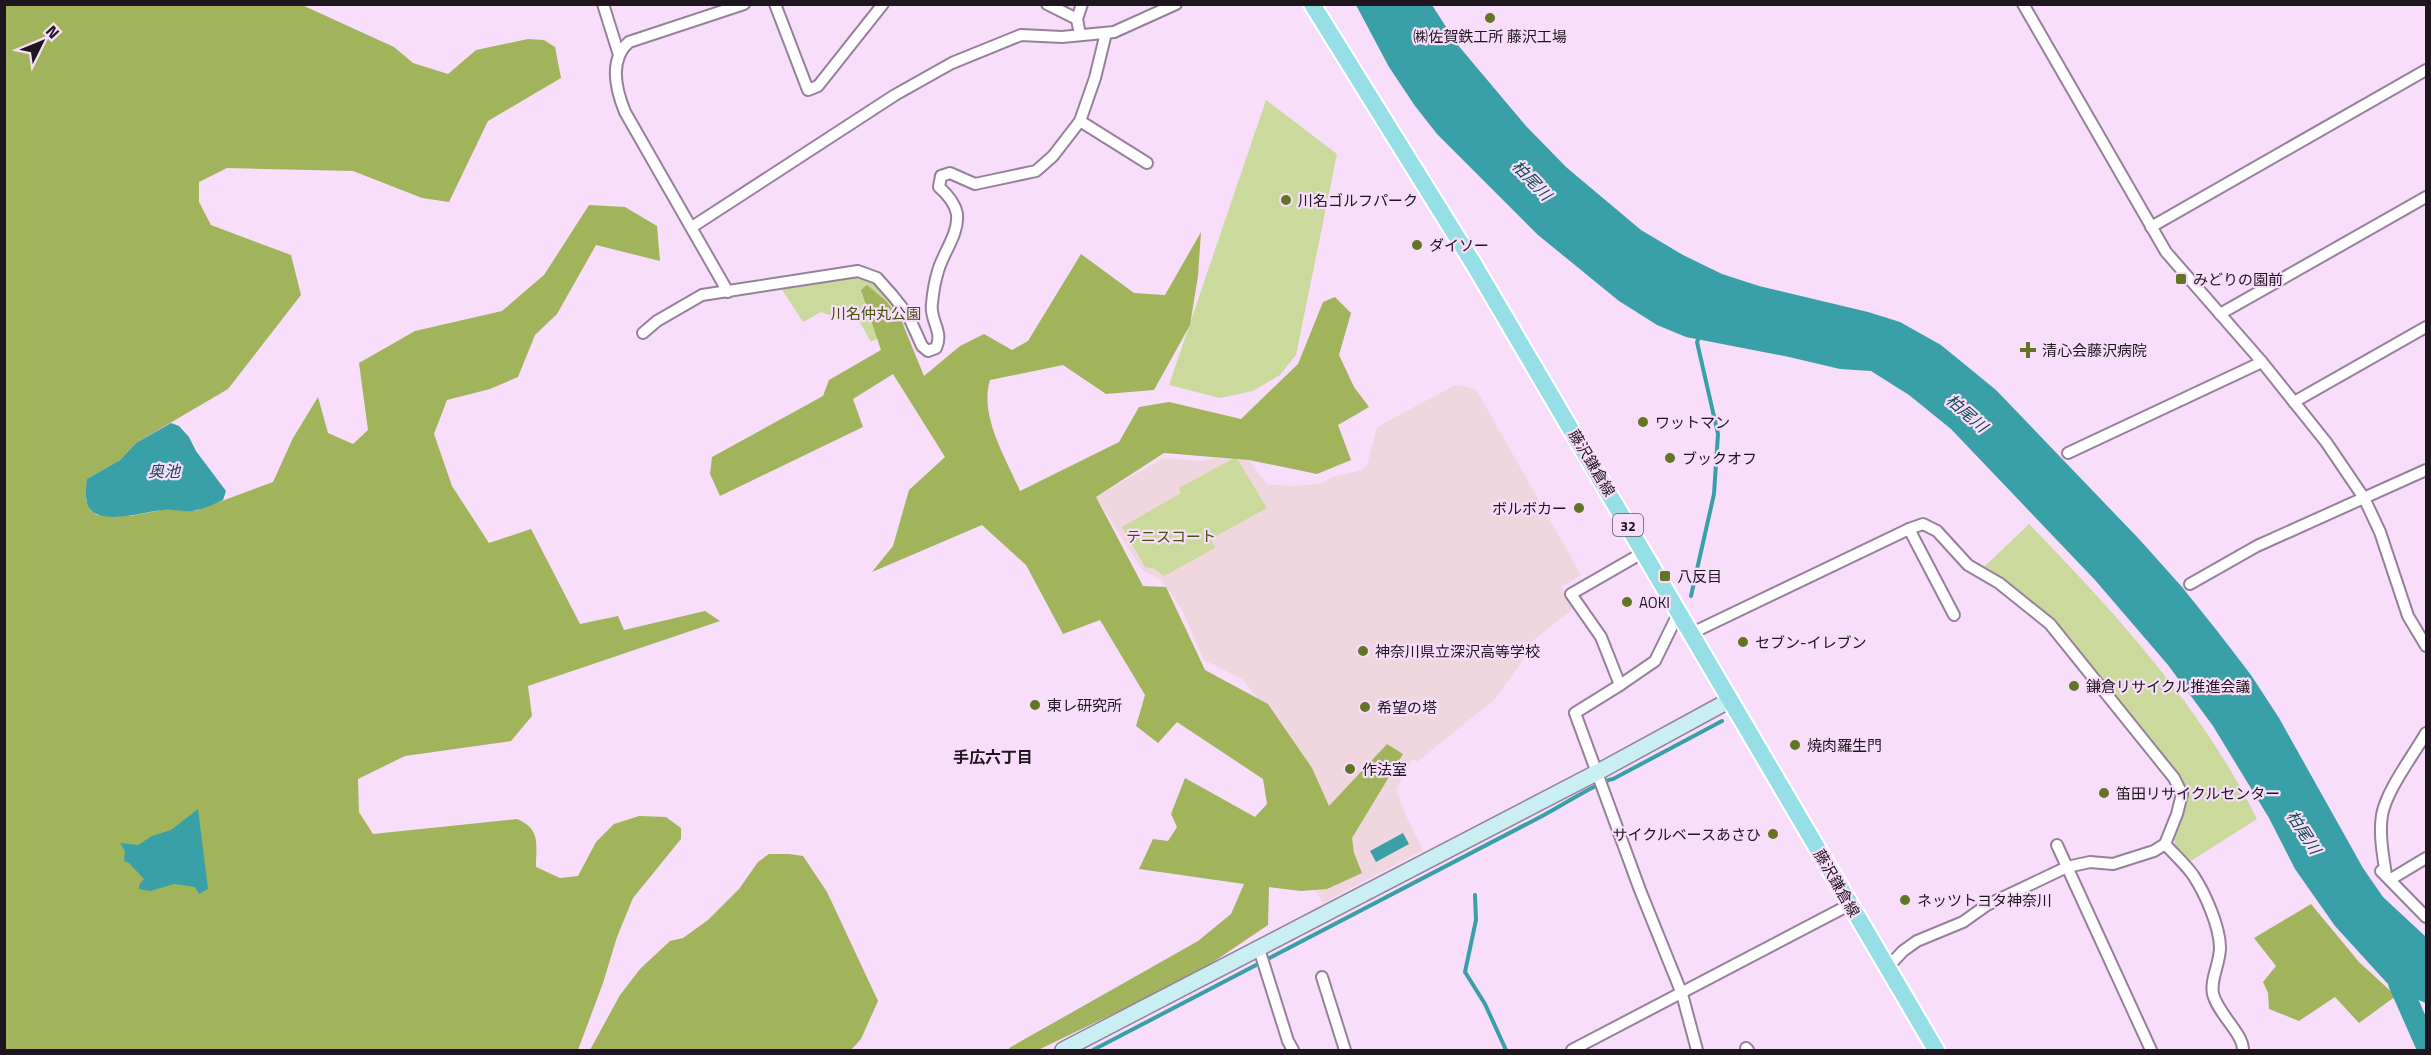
<svg xmlns="http://www.w3.org/2000/svg" width="2431" height="1055" font-family="'Titillium Web','Noto Sans JP',sans-serif">
  <style>
    .education { fill: #f0d7df }
    .green { fill: #cbda9c }
    .forest { fill: #a1b45b }
    .water { fill: #39a0a7 }
    .lines { fill: none; stroke-linecap: round; stroke-linejoin: round }
    .stream { stroke: #39a0a7; stroke-width: 4 }
    .river { stroke: #39a0a7; stroke-width: 22 }
    .street-casing { stroke: #96809a; stroke-width: 14 }
    .secondary-casing { stroke: #96809a; stroke-width: 18 }
    .primary-casing { stroke: #fff; stroke-width: 20 }
    .street { stroke: #fff; stroke-width: 10 }
    .secondary { stroke: #caeff3; stroke-width: 15 }
    .primary { stroke: #96dfe6; stroke-width: 16 }
    .poi-dot { fill: #627524; stroke: #f8defb; stroke-width: 2 }
    .labels { text-anchor: middle; dominant-baseline: central; stroke-width: 4.5; stroke-linejoin: round; paint-order: stroke }
    .shield { fill: #f8defb; stroke: #5f5161; stroke-width: 1.5 }
    .shield-label { font-size: 14px; font-weight: bold; fill: #1e151f }
    .poi-label { font-size: 15px; fill: #1e151f; stroke: #f8defb; text-anchor: start }
    .park-label { font-size: 15px; fill: #45500e; stroke: #f8defb }
    .street-label { font-size: 15px; fill: #1e151f; stroke: #f8defb }
    .water-label { font-size: 16px; font-style: italic; fill: #0d4a4e; stroke: #f8defb }
    .neighbourhood-label { font-size: 16px; font-weight: bold; fill: #1e151f; stroke: #f8defb }
  </style>
  <rect width="100%" height="100%" fill="#f8defb"/>
  <!-- education -->
  <polygon class="education" points="1455,385 1476,389 1581,575 1562,587 1574,608 1530,643 1521,663 1496,698 1417,762 1413,759 1396,789 1408,820 1423,850 1323,903 1300,868 1271,714 1242,679 1204,660 1181,608 1161,580 1142,570 1096,497 1163,458 1203,461 1241,450 1267,484 1290,486 1320,484 1332,477 1362,470 1367,465 1377,427"/>
  <!-- green -->
  <g class="green">
    <polygon points="1266,100 1337,154 1296,355 1280,375 1253,391 1220,398 1169,385"/>
    <path d="M853 277C878 279 896 302 907 323L871 342 851 306 829 315 821 312 803 322 781 288Z"/>
    <polygon points="1236,457 1267,508 1211,539 1215,548 1164,576 1155,569 1145,567 1122,527 1181,493 1179,488"/>
    <path d="M2029 524C2115 613 2202 707 2257 819L2186 864C2157 827 2191 823 2184 785L2066 633 2038 606 1984 567Z"/>
  </g>
  <!-- forest -->
  <g class="forest">
    <path d="M5 5H302L394 47 413 63 448 74 476 50 528 39 544 40 555 47 561 78 488 121 449 202 422 198 353 171 227 168 199 182V202L211 225 291 255 301 295 228 389 136 443 120 460 87 479 86 500 90 509 97 515 111 516H130L162 510 181 509 195 511 273 482 293 438 318 397 328 433 353 444 368 430 359 363 415 331 502 311 544 275 589 205 625 207 657 226 660 261 596 245 557 314 535 335 518 377 490 389 447 400 434 434 452 486 489 543 531 529 580 624 618 616 624 630 705 611 720 621 528 686 532 716 511 741 405 756 358 779 359 812 373 834 517 819C541 829 536 844 536 867L560 878 578 876 596 842 614 824 639 816 666 817 681 828V839L633 898 617 937 603 983 578 1050H5Z"/>
    <path d="M1201 232 1198 276 1190 325 1154 390 1106 394 1063 365 990 380C979 416 1006 458 1020 491L1119 442 1139 407 1169 402 1241 419 1298 364 1323 302 1335 297 1351 313 1339 355 1354 387 1369 407 1338 425 1351 460 1317 474 1249 460 1164 453 1096 497 1143 586 1166 587 1205 670 1268 704 1312 768 1329 806 1387 744 1403 754 1352 838 1354 853 1362 873 1327 889 1301 891 1269 887 1268 925 1194 975 1038 1050H1010L1009 1048 1198 941 1231 914 1244 884 1139 869 1153 839 1168 841 1177 827 1171 814 1185 778 1255 817 1267 804 1263 779 1177 722 1158 743 1136 726 1145 695 1100 620 1063 634 1026 565 982 525 872 572 893 546 909 490 945 457 893 374 853 399 863 427 720 496 710 474 712 457 823 396 829 380 881 350 861 290 867 285 886 301 902 322 924 376 960 346 984 334 1012 350 1028 341 1081 254 1134 293 1165 295Z"/>
    <polygon points="769,854 789,854 803,856 827,892 878,1001 861,1039 851,1050 590,1050 620,995 640,969 670,941 683,938 708,920 739,889 758,862"/>
    <polygon points="2311,904 2359,962 2396,996 2359,1023 2335,997 2299,1021 2269,1009 2268,993 2263,982 2276,966 2254,938"/>
  </g>
  <!-- water -->
  <g class="water">
    <polygon points="1356,5 1432,5 1457,44 1526,126 1566,167 1641,230 1683,255 1722,274 1759,286 1868,312 1900,322 1941,345 1996,390 2139,539 2182,587 2218,632 2251,675 2279,718 2363,868 2383,897 2426,937 2426,1003 2403,994 2387,983 2335,926 2295,869 2269,818 2213,726 2168,665 2095,580 1951,429 1909,395 1871,371 1840,369 1789,357 1686,337 1657,325 1619,301 1538,235 1437,134 1415,106 1389,67"/>
    <path d="M171 423 179 426 189 437 196 451 226 491 223 500C215 504 206 508 197 510 188 513 175 509 164 510 146 511 105 525 91 510 84 503 86 488 87 479L120 460 136 443Z"/>
    <polygon points="198,809 208,889 199,894 195,887 174,884 150,891 139,889 139,885 144,879 129,863 124,861 125,851 120,843 138,845 152,836 171,830"/>
    <polygon points="1403,833 1409,844 1376,862 1370,851"/>
  </g>
  <g class="lines">
    <!-- stream -->
    <g class="stream">
      <polyline points="1691,596 1714,494 1718,434 1697,342 1700,335"/>
      <polyline points="1475,895 1476,920 1465,972 1485,1004 1506,1050"/>
      <path d="M1093 1050 1544 815C1558 808 1601 780 1613 779L1722 721"/>
    </g>
    <!-- river -->
    <polyline class="river" points="2406,966 2399,983 2426,1044"/>
    <defs>
      <g id="street">
        <polyline points="603,4 619,55"/>
        <polyline points="775,4 808,90 818,86 883,4"/>
        <polyline points="1047,4 1077,19"/>
        <polyline points="2023,4 2166,252 2262,362 2326,442 2364,498 2380,532 2408,616 2426,646"/>
        <polyline points="1080,35 1077,19 1082,4"/>
        <polyline points="1080,121 1147,163"/>
        <polyline points="692,227 895,95 952,63 1021,35 1062,37 1114,32 1176,4"/>
        <polyline points="2151,227 2426,70"/>
        <path d="M728 292 625 112C616 90 608 60 629 42L744 4"/>
        <polyline points="2220,314 2426,197"/>
        <path d="M643 333 657 321 702 295 858 271 877 278 893 296 908 315 922 346 928 351 936 348C944 331 929 320 932 303 933 293 935 281 938 271 943 253 959 234 957 214 955 203 947 194 939 187L941 176 950 173 975 184 1036 171 1053 156 1080 121 1095 78 1106 33"/>
        <polyline points="2294,402 2426,327"/>
        <polyline points="2068,453 2262,362"/>
        <polyline points="1909,529 1954,615"/>
        <polyline points="1644,552 1571,594 1601,637 1620,685 1575,713 1640,890 1682,994 1697,1050"/>
        <polyline points="2190,584 2257,546 2426,470"/>
        <polyline points="1692,633 1909,529 1923,524 1937,531 1968,565 1999,583 2050,624 2174,778 2182,794 2177,814 2165,844 2154,851 2113,864 2090,862 2067,867 1987,905 1963,922 1917,941 1903,951 1887,968"/>
        <polyline points="1620,685 1655,661 1679,612"/>
        <path d="M2165 844C2174 854 2185 864 2193 875 2205 893 2220 927 2220 948 2220 963 2210 980 2213 994 2218 1014 2243 1033 2243 1050"/>
        <polyline points="2057,845 2151,1050"/>
        <polyline points="2381,871 2426,917"/>
        <path d="M2386 875C2383 855 2379 835 2382 815 2387 789 2413 756 2426 733"/>
        <polyline points="2391,879 2426,858"/>
        <polyline points="1259,949 1288,1041 1293,1050"/>
        <polyline points="1322,977 1345,1050"/>
        <polyline points="1746,1048 1748,1050"/>
        <polyline points="1572,1050 1849,905"/>
      </g>
      <polyline id="secondary" points="1063,1050 1596,773 1730,700"/>
      <polyline id="primary" points="1312,4 1473,263 1936,1050"/>
    </defs>
    <!-- street casing -->
    <use href="#street" class="street-casing"/>
    <!-- secondary casing -->
    <use href="#secondary" class="secondary-casing"/>
    <!-- primary casing -->
    <use href="#primary" class="primary-casing"/>
    <!-- street -->
    <use href="#street" class="street"/>
    <!-- secondary -->
    <use href="#secondary" class="secondary"/>
    <!-- primary -->
    <use href="#primary" class="primary"/>
  </g>
  <!-- markers -->
  <g class="poi-dot">
    <circle cx="1490" cy="18" r="6"/>
    <circle cx="1286" cy="200" r="6"/>
    <circle cx="1417" cy="245" r="6"/>
    <rect x="2175" y="273" width="12" height="12" rx="3"/>
    <path d="M2025 341h6v6h6v6h-6v6h-6v-6h-6v-6h6z"/>
    <circle cx="1643" cy="422" r="6"/>
    <circle cx="1670" cy="458" r="6"/>
    <circle cx="1579" cy="508" r="6"/>
    <rect x="1659" y="570" width="12" height="12" rx="3"/>
    <circle cx="1627" cy="602" r="6"/>
    <circle cx="1743" cy="642" r="6"/>
    <circle cx="1363" cy="651" r="6"/>
    <circle cx="2074" cy="686" r="6"/>
    <circle cx="1035" cy="705" r="6"/>
    <circle cx="1365" cy="707" r="6"/>
    <circle cx="1795" cy="745" r="6"/>
    <circle cx="1350" cy="769" r="6"/>
    <circle cx="2104" cy="793" r="6"/>
    <circle cx="1773" cy="834" r="6"/>
    <circle cx="1905" cy="900" r="6"/>
  </g>
  <g class="labels">
    <!-- shield labels -->
    <rect class="shield" x="1613" y="514" width="30" height="22" rx="4.5"/>
    <g class="shield-label">
      <text x="1628" y="525">32</text>
    </g>
    <!-- poi labels -->
    <g class="poi-label">
      <text x="1490" y="36" text-anchor="middle">㈱佐賀鉄工所 藤沢工場</text>
      <text x="1298" y="200">川名ゴルフパーク</text>
      <text x="1429" y="245">ダイソー</text>
      <text x="2193" y="279">みどりの園前</text>
      <text x="2042" y="350">清心会藤沢病院</text>
      <text x="1655" y="422">ワットマン</text>
      <text x="1682" y="458">ブックオフ</text>
      <text x="1567" y="508" text-anchor="end">ボルボカー</text>
      <text x="1677" y="576">八反目</text>
      <text x="1639" y="602">AOKI</text>
      <text x="1755" y="642">セブン-イレブン</text>
      <text x="1375" y="651">神奈川県立深沢高等学校</text>
      <text x="2086" y="686">鎌倉リサイクル推進会議</text>
      <text x="1047" y="705">東レ研究所</text>
      <text x="1377" y="707">希望の塔</text>
      <text x="1807" y="745">焼肉羅生門</text>
      <text x="1362" y="769">作法室</text>
      <text x="2116" y="793">笛田リサイクルセンター</text>
      <text x="1761" y="834" text-anchor="end">サイクルベースあさひ</text>
      <text x="1917" y="900">ネッツトヨタ神奈川</text>
    </g>
    <!-- park labels -->
    <g class="park-label">
      <text x="876" y="313">川名仲丸公園</text>
      <text x="1171" y="536">テニスコート</text>
    </g>
    <!-- street labels -->
    <g class="street-label">
      <text transform="translate(1592 463) rotate(59)">藤沢鎌倉線</text>
      <text transform="translate(1837 883) rotate(60)">藤沢鎌倉線</text>
    </g>
    <!-- water labels -->
    <g class="water-label">
      <text transform="translate(1532 180) rotate(46)">柏尾川</text>
      <text transform="translate(1967 413) rotate(41)">柏尾川</text>
      <text x="164" y="471">奥池</text>
      <text transform="translate(2304 832) rotate(57)">柏尾川</text>
    </g>
    <!-- neighbourhood labels -->
    <g class="neighbourhood-label">
      <text x="993" y="757">手広六丁目</text>
    </g>
  </g>
  <!-- border -->
  <rect width="2431" height="1055" fill="none" stroke="#1e151f" stroke-width="12"/>
  <!-- north arrow -->
  <g transform="translate(42 42) rotate(47)" stroke="#f8defb" stroke-width="4.5" paint-order="stroke">
  <path d="M0-4.5L10 22L0 15L-10 22Z" fill="#1e151f"/>
  <text y="-9" font-size="16" font-weight="bold" text-anchor="middle" fill="#1e151f">N</text>
  </g>
</svg>
